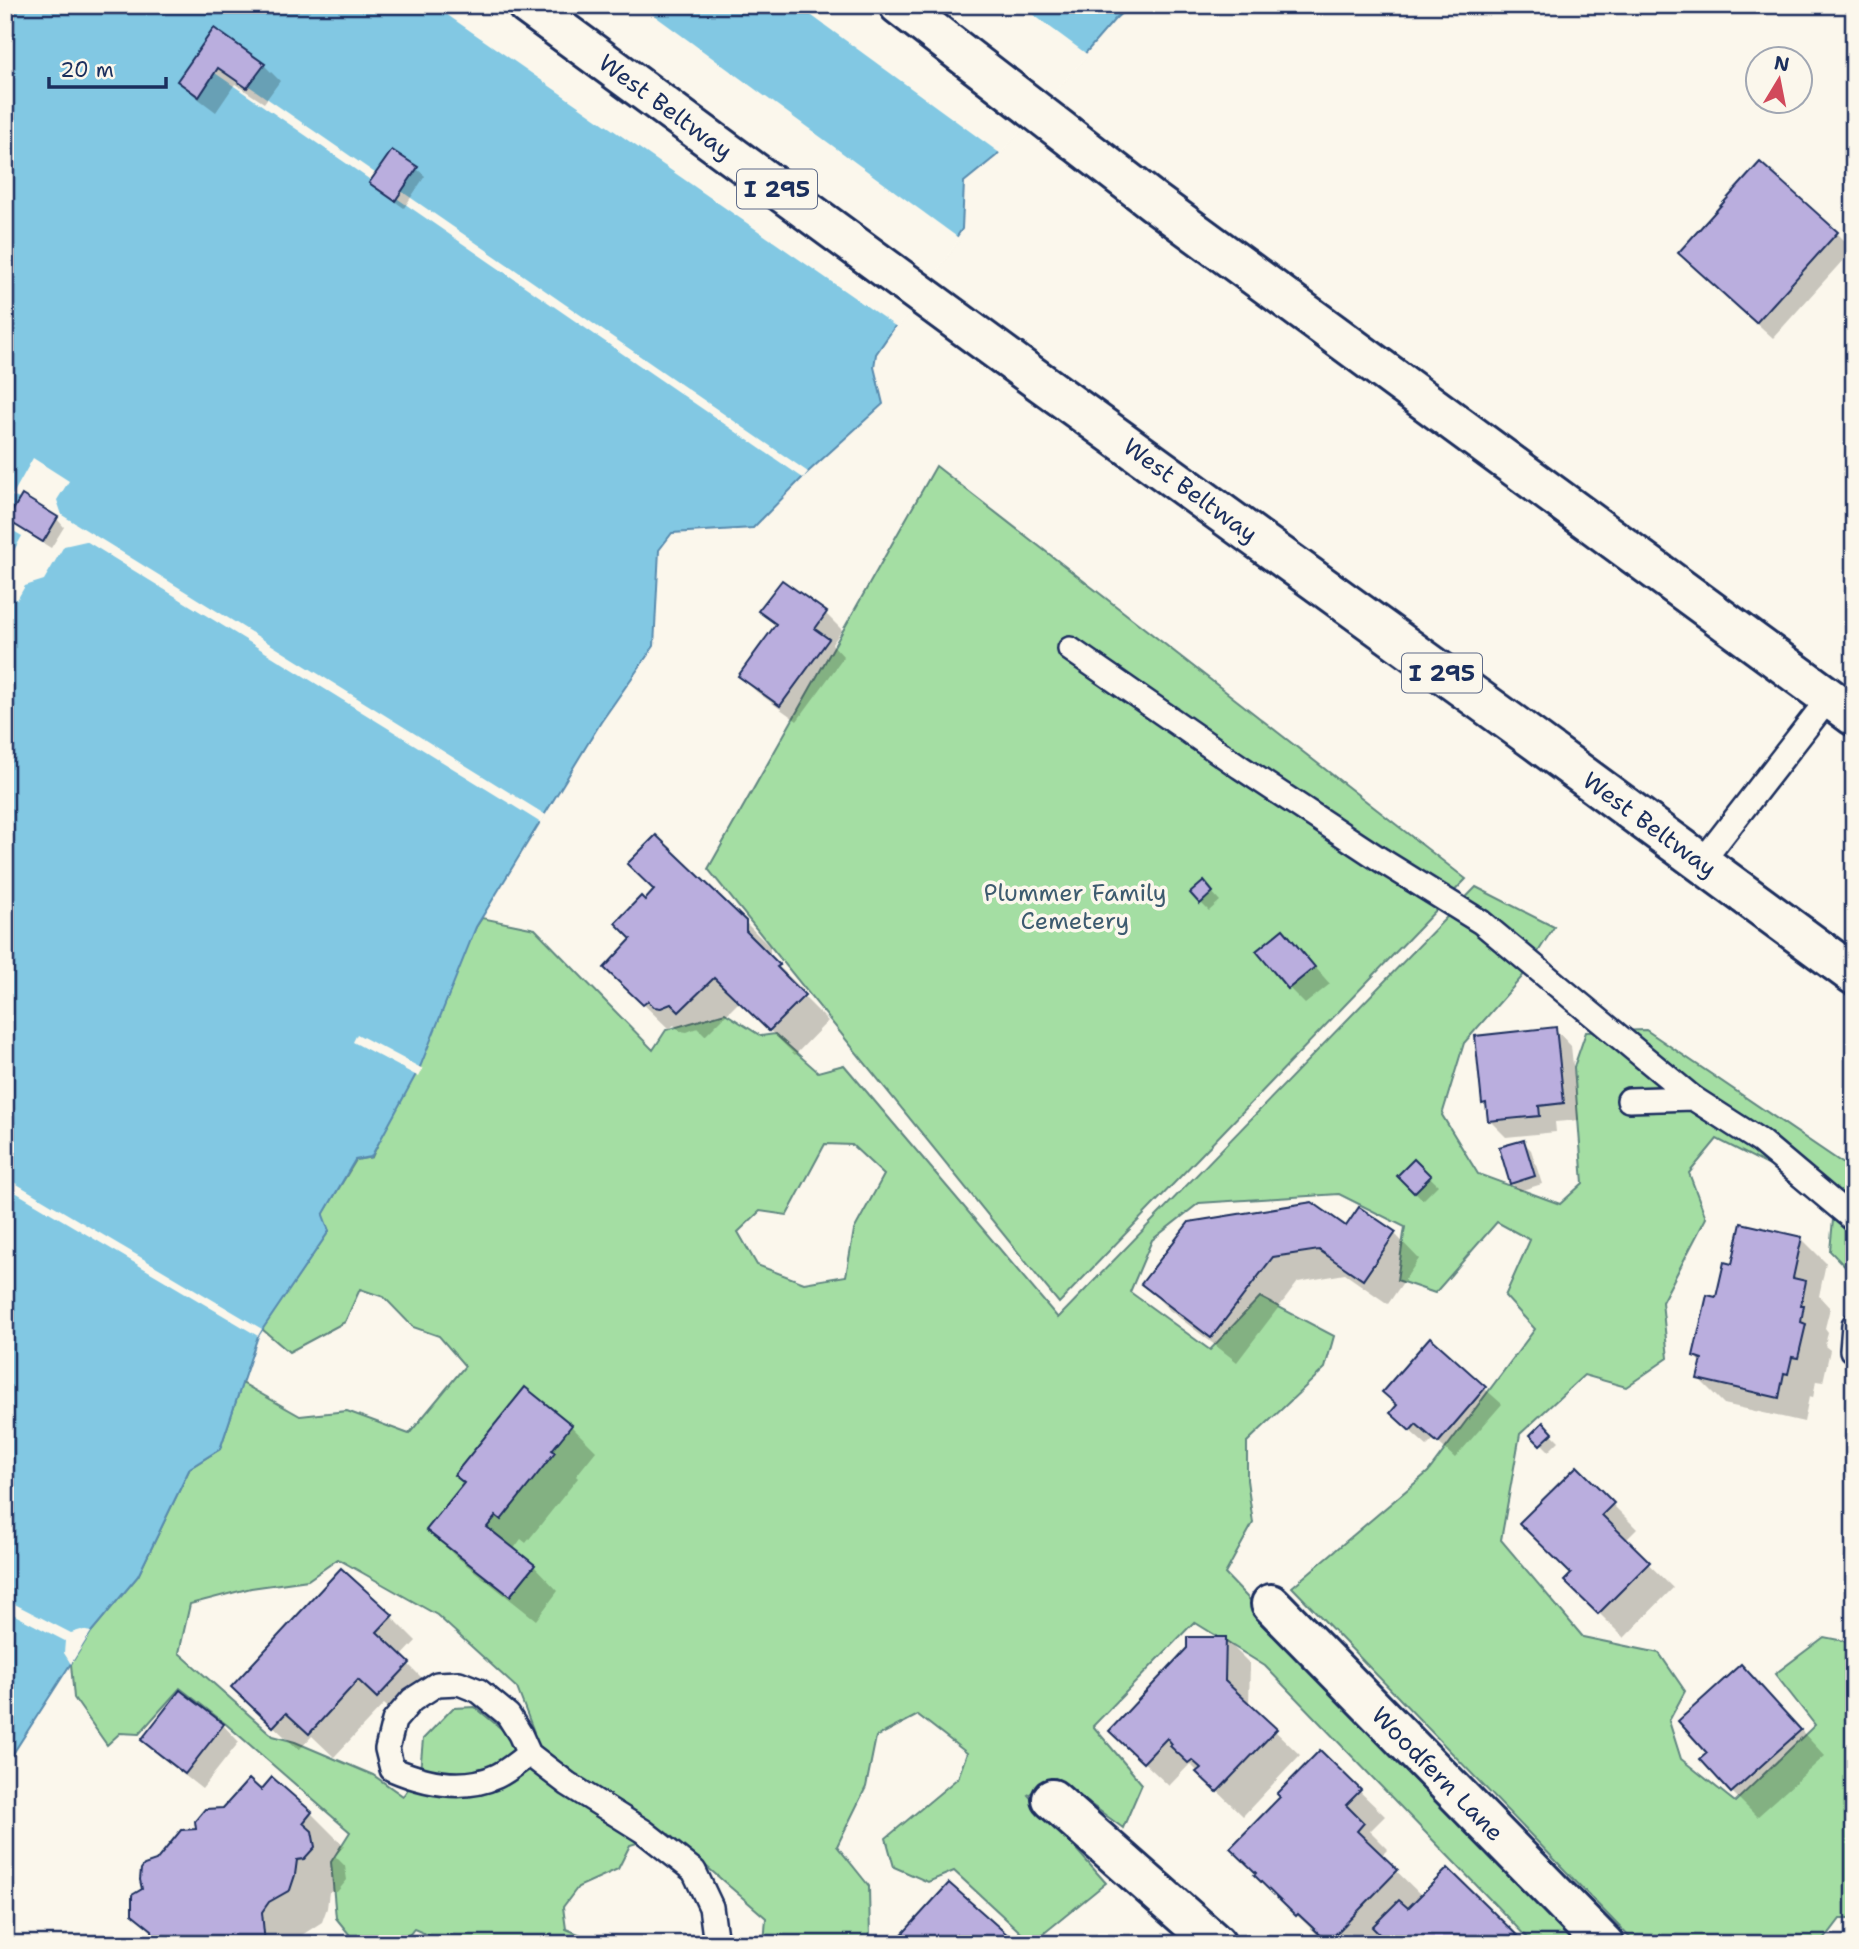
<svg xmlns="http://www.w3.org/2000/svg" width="1859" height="1949" font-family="'Shantell Sans',sans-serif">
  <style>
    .green { fill: #a4dea3; stroke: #608680; stroke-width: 2; fill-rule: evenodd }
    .water { fill: #82c8e3; stroke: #598bae; stroke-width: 2 }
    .pier { fill: #fbf7ec }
    .shadow { fill: #0003 }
    .building { fill: #baaede; stroke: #1b2f5e; stroke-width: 2 }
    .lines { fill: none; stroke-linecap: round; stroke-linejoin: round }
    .lane-casing { stroke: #1b2f5e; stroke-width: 28 }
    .street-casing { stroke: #1b2f5e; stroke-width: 44 }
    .highway-casing { stroke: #1b2f5e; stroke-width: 44 }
    .lane { stroke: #fbf7ec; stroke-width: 23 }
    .street { stroke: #fbf7ec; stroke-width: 38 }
    .highway { stroke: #fbf7ec; stroke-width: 38 }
    .labels { text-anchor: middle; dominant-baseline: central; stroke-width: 7; stroke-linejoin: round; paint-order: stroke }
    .shield { fill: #fbf7ec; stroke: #5e6b89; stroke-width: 2 }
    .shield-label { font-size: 23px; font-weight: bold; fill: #1b2f5e }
    .street-label { font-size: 24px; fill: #1b2f5e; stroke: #fbf7ec }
    .park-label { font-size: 24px; fill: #3d5b6f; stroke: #fbf7ec }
  </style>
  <rect width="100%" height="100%" fill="#fbf7ec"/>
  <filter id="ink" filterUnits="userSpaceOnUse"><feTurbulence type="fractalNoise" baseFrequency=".0143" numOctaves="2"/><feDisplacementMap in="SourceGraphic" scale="14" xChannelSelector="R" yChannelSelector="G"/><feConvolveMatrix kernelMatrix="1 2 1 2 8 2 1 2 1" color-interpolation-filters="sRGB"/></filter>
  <g filter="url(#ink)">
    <!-- green -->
    <g class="green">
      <polygon points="936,466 1466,879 1059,1303 708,869"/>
      <path d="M1476 887 1554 927 1522 977 1464 1043 1442 1115 1478 1174 1560 1204 1583 1183 1574 1067 1586 1032 1646 1030 1854 1171V1276L1830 1251 1835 1199 1717 1139 1689 1173 1706 1218 1662 1302 1668 1358 1626 1387 1584 1375 1520 1434 1501 1540 1583 1637 1659 1653 1685 1691 1669 1721 1681 1759 1735 1802 1815 1725 1775 1674 1824 1637 1854 1643V1919H1840L1821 1944H1636L1292 1587 1428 1472 1535 1329 1505 1296 1530 1240 1497 1222 1435 1293 1397 1280 1405 1227 1339 1194 1199 1203 1152 1240 1130 1292 1210 1350 1260 1297 1334 1336 1325 1368 1247 1442V1480L1253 1523 1225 1574 1579 1944H1533L1265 1666 1194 1622 1093 1726 1142 1784 1123 1828 1055 1778 1028 1795 1106 1883 1032 1943 954 1871 928 1882 894 1867 886 1838 958 1778 967 1753 918 1715 876 1737 866 1787 837 1846 869 1886 870 1939 876 1944H764L766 1918 669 1834 630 1845 618 1869 578 1887 563 1907 566 1929 589 1938 595 1944H460L440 1940 414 1929 402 1944H357L336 1918 331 1862 350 1832 227 1725 180 1688 139 1734 120 1733 107 1745 74 1698 71 1664 91 1632 138 1576 190 1468 220 1449 242 1383 300 1416 347 1411 409 1434 465 1366 439 1336 413 1327 384 1297 360 1289 345 1322 289 1352 262 1329 329 1231 322 1216 356 1160 372 1157 476 927 482 918 535 929 653 1050 666 1030 725 1013 761 1036 775 1034 818 1072 844 1065 1058 1318ZM825 1144 852 1145 884 1175 854 1230 846 1276 804 1283 757 1265 738 1232 760 1211 787 1215ZM338 1559 437 1615 517 1688 534 1732 521 1745 475 1707 453 1708 423 1739 420 1772 403 1796 373 1775 295 1742 273 1736 179 1653 190 1604 251 1588 308 1580Z"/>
    </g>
    <!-- water -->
    <polygon class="water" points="5,5 1131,5 1115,19 996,156 964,182 962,229 876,354 874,367 883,404 808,472 753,528 672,533 659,550 654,646 601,722 476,927 420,1067 371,1157 355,1160 323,1215 329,1231 258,1336 220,1449 190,1468 138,1576 91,1632 5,1766"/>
    <!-- pier -->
    <g class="pier">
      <polygon points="433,5 640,5 960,239 898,328"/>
      <polygon points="797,5 1020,5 1088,55 1001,154"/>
      <polygon points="218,68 247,88 249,86 808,472 803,478 215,73"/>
      <polygon points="33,458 69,481 57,500 62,515 546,815 541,823 86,541 64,546 44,580 25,586 17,600 5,594 5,550 12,554 22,536 5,526 5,514 9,516 7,520 43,541 22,496 19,499 12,496"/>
      <polygon points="357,1034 423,1069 419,1077 353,1042"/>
      <polygon points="5,1177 262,1329 258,1336 5,1186"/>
      <polygon points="5,1599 71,1633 81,1630 91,1632 71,1664 64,1653 65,1641 5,1610"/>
    </g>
    <!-- shadow -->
    <g class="shadow">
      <polygon points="214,31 264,65 280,81 264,103 235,84 216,112 196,97 180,81"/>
      <polygon points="392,152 417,169 425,176 404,208 379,190 371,183"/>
      <polygon points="1837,233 1853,249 1773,338 1697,269"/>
      <polygon points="9,519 57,519 64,527 51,548 17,527"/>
      <polygon points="761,611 826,614 842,630 832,644 844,657 797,721 757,692 740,676 777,627"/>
      <polygon points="1211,891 1220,901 1209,911 1201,903"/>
      <polygon points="645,902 745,922 770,947 770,958 803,990 800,993 828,1021 795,1055 740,1001 705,1036 697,1028 687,1032 680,1031 674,1025 669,1029 631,992 634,939"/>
      <polygon points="1283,931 1330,984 1305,1004 1289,988"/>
      <polygon points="1555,1029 1571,1046 1579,1120 1555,1122 1556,1132 1506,1137 1489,1120 1488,1107 1484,1103"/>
      <polygon points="1523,1142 1531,1150 1542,1184 1519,1191 1511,1183"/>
      <polygon points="1414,1162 1438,1185 1423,1200 1400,1176"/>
      <polygon points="1347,1228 1395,1234 1419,1259 1388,1304 1345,1274 1298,1282 1237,1362 1168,1309 1144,1284"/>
      <polygon points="1801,1238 1826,1263 1819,1296 1830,1308 1825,1328 1828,1332 1825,1346 1830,1350 1823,1382 1816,1381 1813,1398 1809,1397 1804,1422 1724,1404 1699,1379 1703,1364 1695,1356 1717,1299 1733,1266"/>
      <polygon points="1430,1340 1502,1404 1455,1458 1434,1439 1427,1446 1408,1429 1398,1406"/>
      <polygon points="1543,1425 1559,1441 1549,1451 1533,1435"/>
      <polygon points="571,1426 596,1451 576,1476 578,1478 526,1543 521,1539 513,1550 534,1566 558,1591 536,1620 454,1555 429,1530"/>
      <polygon points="1577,1469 1637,1529 1625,1541 1673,1588 1624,1638 1567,1581 1574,1574"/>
      <polygon points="391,1616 416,1641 401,1657 433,1689 403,1721 384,1704 334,1757 312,1736 299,1750 258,1712"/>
      <polygon points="1225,1639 1250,1664 1249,1706 1300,1755 1243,1816 1190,1764 1169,1786 1136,1755"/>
      <polygon points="1741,1666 1825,1756 1757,1817 1732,1792 1710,1754"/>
      <polygon points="180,1692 223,1725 239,1742 202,1789 160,1756 143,1740"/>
      <polygon points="1320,1753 1385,1816 1370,1831 1388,1849 1381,1856 1422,1896 1524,1944 1331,1944 1324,1938 1322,1939 1281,1900 1282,1797"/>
      <polygon points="272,1779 311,1813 344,1846 335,1856 345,1866 347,1880 337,1892 329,1892 327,1908 322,1922 302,1935 295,1944 156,1944 154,1934 133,1913 157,1862 224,1810 261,1792"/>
    </g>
    <!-- building -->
    <g class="building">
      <polygon points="214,28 265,64 247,88 218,68 199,97 177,81"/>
      <polygon points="392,150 418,167 395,201 369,183"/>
      <polygon points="1760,162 1838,232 1756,323 1678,253"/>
      <polygon points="22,495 58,517 43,542 7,520"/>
      <polygon points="782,580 827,612 815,629 829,639 780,706 738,676 776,624 758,611"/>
      <polygon points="656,835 746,921 746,931 780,965 777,967 805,995 769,1031 714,978 679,1012 671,1004 661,1008 654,1007 648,1001 643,1005 604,968 631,939 615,923 641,896 645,900 654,890 627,864"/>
      <polygon points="1204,881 1213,892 1200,904 1190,893"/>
      <polygon points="1283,929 1315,967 1288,989 1256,951"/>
      <polygon points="1556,1027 1564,1103 1539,1106 1540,1116 1488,1121 1486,1103 1482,1104 1475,1036"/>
      <polygon points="1524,1140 1535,1176 1510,1184 1499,1147"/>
      <polygon points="1414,1159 1431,1176 1414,1193 1397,1176"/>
      <polygon points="1312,1202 1346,1226 1359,1207 1396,1232 1363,1280 1319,1250 1273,1257 1211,1338 1141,1284 1189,1222"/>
      <polygon points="1741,1223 1802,1237 1793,1278 1806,1281 1801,1305 1804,1305 1801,1322 1806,1324 1798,1358 1792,1357 1788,1374 1784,1373 1779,1398 1697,1379 1702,1359 1693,1356 1707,1295 1716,1297 1724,1262 1732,1264"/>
      <polygon points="1430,1337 1486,1387 1438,1443 1416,1424 1410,1431 1390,1413 1397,1405 1382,1392"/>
      <polygon points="525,1387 572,1425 552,1450 555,1452 501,1520 496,1516 487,1527 535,1565 510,1596 426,1530 464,1483 454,1475"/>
      <polygon points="1543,1422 1553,1433 1540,1445 1530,1435"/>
      <polygon points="1577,1466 1614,1503 1602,1515 1650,1562 1598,1614 1564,1581 1571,1574 1519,1523"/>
      <polygon points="341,1568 393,1615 377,1632 410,1663 377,1698 358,1680 309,1734 286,1713 273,1727 231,1687"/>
      <polygon points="1187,1637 1226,1637 1225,1681 1277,1729 1217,1792 1196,1772 1201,1768 1192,1760 1188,1763 1170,1746 1172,1744 1167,1738 1143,1763 1109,1731 1187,1648"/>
      <polygon points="1741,1664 1801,1730 1731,1793 1700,1759 1707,1753 1678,1721"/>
      <polygon points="180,1690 224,1724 185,1774 141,1740"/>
      <polygon points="1320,1750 1361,1790 1346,1805 1364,1823 1357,1831 1398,1870 1328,1942 1298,1914 1296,1916 1254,1875 1256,1873 1230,1848 1280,1797 1277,1794"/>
      <polygon points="272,1777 312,1812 303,1823 312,1831 315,1847 304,1859 297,1860 295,1875 290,1890 269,1902 262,1912 265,1944 154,1944 152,1930 132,1914 132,1895 142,1889 140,1880 141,1869 144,1865 156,1861 181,1830 196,1829 195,1821 205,1809 223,1808 249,1779 261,1790"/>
      <polygon points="1448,1868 1526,1944 1375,1944 1382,1937 1372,1927 1399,1900 1408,1908"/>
      <polygon points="949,1883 1018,1944 897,1944 895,1942"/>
    </g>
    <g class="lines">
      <defs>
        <g id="lane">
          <polyline points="1070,649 1240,767 1381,860 1481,922 1693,1098"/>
          <polyline points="1701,863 1829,698"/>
          <polyline points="1629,1100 1693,1098 1760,1141 1854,1220"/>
          <polyline points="1854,1325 1852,1350 1854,1351"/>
          <path d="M529 1754C519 1761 508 1771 497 1776 463 1792 425 1783 392 1769L387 1749 394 1721 412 1700 437 1684 459 1683 479 1691 508 1715 520 1734 529 1754 568 1784 643 1831 694 1871 711 1907 716 1944"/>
        </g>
        <g id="street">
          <path id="s1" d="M1271 1604 1604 1944"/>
          <polyline points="1052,1799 1216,1944"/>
        </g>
        <g id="highway">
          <path id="s2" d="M527 5 1028 373 1517 727 1854 975"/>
          <polyline points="899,5 1154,202 1854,716"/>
        </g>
      </defs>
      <!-- lane casing -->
      <use href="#lane" class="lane-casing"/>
      <!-- street casing -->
      <use href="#street" class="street-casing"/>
      <!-- highway casing -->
      <use href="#highway" class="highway-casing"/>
      <!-- lane -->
      <use href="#lane" class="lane"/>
      <!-- street -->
      <use href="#street" class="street"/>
      <!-- highway -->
      <use href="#highway" class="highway"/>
    </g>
  </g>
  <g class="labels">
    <!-- shield labels -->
    <g class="shield">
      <rect x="737" y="169.5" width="80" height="39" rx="5"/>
      <rect x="1402" y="653.5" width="80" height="39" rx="5"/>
    </g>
    <g class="shield-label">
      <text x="777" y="189">I 295</text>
      <text x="1442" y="673">I 295</text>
    </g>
    <!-- street labels -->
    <g class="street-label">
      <text stroke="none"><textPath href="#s2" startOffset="172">West Beltway</textPath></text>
      <text stroke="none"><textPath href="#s2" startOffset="822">West Beltway</textPath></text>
      <text stroke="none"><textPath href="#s2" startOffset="1390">West Beltway</textPath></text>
      <text stroke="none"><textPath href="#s1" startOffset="238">Woodfern Lane</textPath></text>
    </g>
    <!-- park labels -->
    <g class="park-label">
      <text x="1075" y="893">Plummer Family<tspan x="1075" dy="28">Cemetery</tspan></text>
    </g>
  </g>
  <!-- margin -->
  <rect width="1859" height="1949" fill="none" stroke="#fbf7ec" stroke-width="28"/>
  <rect x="14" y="14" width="1831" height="1921" fill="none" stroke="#1b2f5e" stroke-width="2.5" filter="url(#ink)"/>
  <!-- north arrow -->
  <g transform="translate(1779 80) rotate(10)"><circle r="33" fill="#fbf7ec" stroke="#a1a7b3" stroke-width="2"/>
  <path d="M0-5L12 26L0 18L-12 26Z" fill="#d1495b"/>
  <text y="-10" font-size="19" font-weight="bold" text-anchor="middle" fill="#1b2f5e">N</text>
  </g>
  <!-- scale -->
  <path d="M49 77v10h117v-10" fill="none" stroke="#1b2f5e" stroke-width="3.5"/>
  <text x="60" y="77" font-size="21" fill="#1b2f5e" stroke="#fbf7ec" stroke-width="5" paint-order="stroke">20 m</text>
</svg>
